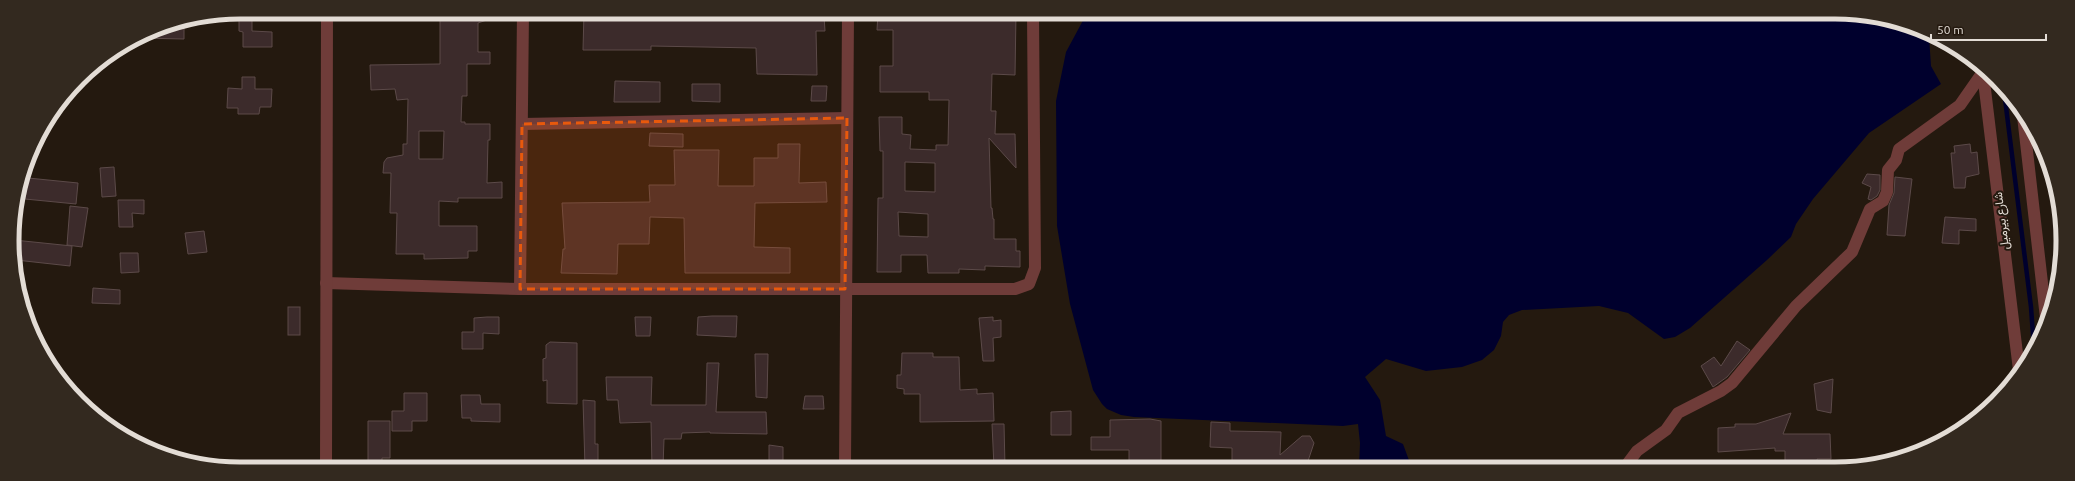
<svg xmlns="http://www.w3.org/2000/svg" width="2075" height="481" font-family="Ubuntu,Vazirmatn,sans-serif">
  <style>
    .water { fill: #00002d }
    .lines { fill: none; stroke-linecap: round; stroke-linejoin: round }
    .stream { stroke: #00002d; stroke-width: 4.5 }
    .building { fill: #3c2b2b; stroke: #5c4a49; fill-rule: evenodd }
    .minor { stroke: #6f3c39; stroke-width: 12 }
    .marked { fill: #e8590c; fill-opacity: 0.2; stroke: #e8590c; stroke-width: 3; stroke-dasharray: 8 5; stroke-linejoin: round }
    .labels { text-anchor: middle; dominant-baseline: central; stroke-width: 4; stroke-linejoin: round; paint-order: stroke }
    .street-label { font-size: 12px; fill: #e3dcd5; stroke: #24190f }
    .rim { fill: none; stroke: #e3dcd5; stroke-width: 5 }
  </style>
  <rect width="100%" height="100%" fill="#24190f"/>
  <!-- water -->
  <polygon class="water" points="1087,13 1865,14 1929,36 1931,66 1941,84 1869,133 1813,199 1796,224 1791,237 1767,260 1690,328 1675,337 1664,339 1628,313 1599,306 1522,310 1509,315 1503,322 1501,336 1494,350 1482,360 1462,367 1426,371 1386,359 1365,377 1380,400 1386,436 1403,444 1410,463 1399,467 1359,467 1360,443 1358,424 1343,426 1134,417 1121,415 1107,409 1102,404 1093,390 1070,304 1057,226 1056,101 1066,52"/>
  <g class="lines">
    <!-- stream -->
    <polyline class="stream" points="2004,91 2031,307 2034,349"/>
  </g>
  <!-- building -->
  <g class="building">
    <path d="M452 12H504V14L478 23V52H490V64H467V96H462L461 122H465V124H490V140H488L487 183 502 182V198H458V202L439 201V226H477V251H468V258L424 259V254H396L397 213H390L391 173H383L384 162 387 158 403 155V144H407L408 99 397 100 395 89 371 90 370 65 440 64V17L452 18ZM419 131H444L443 159H419Z"/>
    <polygon points="584,12 757,13 757,16 824,16 825,31 816,31 817,75 757,74 756,48 651,46 651,50 583,50"/>
    <path d="M878 13H970V18L1004 17V13H1016L1015 75 992 74 991 111H996L995 134H1015L1016 168 989 138 991 208H992L993 219H994V239H1016V251H1020V267L985 266V270L959 269V273H928L927 255H901V272H877L878 198H883V151H880L879 117H902V134L911 135 910 149 936 150V145H948L949 100H929V92H880V66H893V30H877ZM905 162 935 163V192L905 191ZM898 212 928 214V237L899 236Z"/>
    <polygon points="239,14 252,14 252,31 272,32 272,47 243,47 243,32 239,31"/>
    <polygon points="184,23 184,39 139,38 153,29"/>
    <polygon points="242,77 255,77 255,89 272,89 271,107 260,107 259,114 238,114 238,108 227,108 228,88 242,89"/>
    <polygon points="615,81 660,82 660,102 614,102"/>
    <polygon points="692,84 720,84 720,102 692,101"/>
    <polygon points="812,86 827,86 826,101 811,101"/>
    <polygon points="650,133 683,134 683,147 649,146"/>
    <polygon points="778,144 800,144 799,183 826,182 827,202 755,203 754,247 790,248 790,273 685,273 684,218 650,217 649,244 618,244 617,274 561,273 563,249 565,249 562,203 650,202 649,185 675,185 674,150 719,150 718,186 754,186 754,158 778,158"/>
    <polygon points="1970,144 1971,153 1977,152 1979,174 1966,177 1965,188 1954,188 1951,153 1955,153 1954,146"/>
    <polygon points="114,167 116,196 102,197 100,168"/>
    <polygon points="1867,174 1880,175 1880,190 1877,196 1871,200 1868,199 1871,187 1862,183"/>
    <polygon points="1895,177 1912,179 1905,236 1887,235 1889,205 1894,193"/>
    <polygon points="28,178 78,183 76,204 25,199"/>
    <polygon points="118,200 144,200 144,214 132,213 133,227 119,227"/>
    <polygon points="70,206 88,208 82,247 67,245"/>
    <polygon points="1945,217 1976,219 1976,231 1959,230 1959,244 1942,243"/>
    <polygon points="204,231 207,252 188,254 185,233"/>
    <polygon points="14,240 72,246 70,266 16,260"/>
    <polygon points="120,253 138,253 139,272 121,273"/>
    <polygon points="93,288 120,290 120,304 92,303"/>
    <rect x="288" y="307" width="12" height="28"/>
    <polygon points="712,316 737,316 736,337 697,335 698,317"/>
    <polygon points="487,317 499,317 499,334 483,333 483,349 462,349 462,332 474,332 474,318"/>
    <polygon points="635,317 651,317 650,336 636,336"/>
    <polygon points="993,317 993,321 1001,320 1001,337 993,338 994,361 983,361 979,318"/>
    <polygon points="1737,341 1750,350 1727,377 1713,387 1701,366 1714,357 1721,366"/>
    <polygon points="550,342 577,343 577,404 547,403 547,380 543,381 543,359 546,358 546,345"/>
    <polygon points="902,353 933,353 933,357 959,357 960,390 977,389 977,394 993,393 994,421 920,422 920,394 904,394 904,389 897,388 897,375 901,375"/>
    <polygon points="755,354 768,354 767,398 756,397"/>
    <polygon points="707,363 719,363 716,412 766,412 767,434 710,433 710,432 682,433 681,439 664,439 663,467 652,467 651,422 620,423 618,400 607,400 606,377 652,377 651,405 706,405"/>
    <polygon points="1833,379 1831,413 1817,410 1814,384"/>
    <polygon points="404,393 427,393 427,421 412,421 412,431 392,431 392,411 404,411"/>
    <polygon points="461,395 480,395 481,404 500,404 500,422 471,421 471,418 462,418"/>
    <polygon points="805,396 823,396 824,409 803,409"/>
    <polygon points="583,400 595,401 595,444 598,444 598,467 585,467"/>
    <polygon points="1071,411 1071,435 1051,435 1051,412"/>
    <polygon points="1791,413 1783,434 1830,434 1831,459 1817,459 1818,463 1785,465 1785,451 1775,451 1775,448 1718,452 1718,428 1735,427 1735,424 1756,424"/>
    <polygon points="1150,419 1161,421 1161,467 1129,467 1129,450 1091,450 1091,437 1110,437 1110,420"/>
    <polygon points="368,421 390,421 390,458 382,458 382,464 368,464"/>
    <polygon points="1211,422 1230,423 1230,431 1281,432 1280,455 1302,436 1310,436 1314,443 1306,467 1232,467 1232,448 1210,447"/>
    <polygon points="992,424 1004,424 1005,467 994,467"/>
    <polygon points="769,445 783,447 783,467 769,467"/>
  </g>
  <g class="lines">
    <!-- minor -->
    <g class="minor">
      <polyline points="1983,73 2019,370"/>
      <polyline points="2023,116 2046,318"/>
      <polyline points="522,124 847,118"/>
      <polyline points="326,283 520,289 1015,289 1029,284 1035,268 1033,13"/>
      <polyline points="520,289 523,12"/>
      <polyline points="326,467 327,12"/>
      <polyline points="845,467 848,13"/>
      <polyline points="1625,467 1637,451 1666,430 1678,413 1721,391 1732,383 1796,306 1852,252 1870,209 1883,201 1887,192 1888,170 1896,160 1899,149 1960,105 1983,72"/>
    </g>
  </g>
  <!-- marked area -->
  <path class="marked" d="M847 118 845 289H520L522 124Z"/>
  <g class="labels">
    <!-- street labels -->
    <g class="street-label">
      <text transform="translate(2001 221) rotate(-97)">شارع بيرميل</text>
    </g>
  </g>
  <!-- crop -->
  <path d="M0 0H2075V481H0ZM240 19H1835A221 221 0 0 1 2056 240V241A221 221 0 0 1 1835 462H240A221 221 0 0 1 19 241V240A221 221 0 0 1 240 19Z" fill="#33291f" fill-rule="evenodd"/>
  <path class="rim" d="M240 19H1835A221 221 0 0 1 2056 240V241A221 221 0 0 1 1835 462H240A221 221 0 0 1 19 241V240A221 221 0 0 1 240 19Z"/>
  <!-- scale -->
  <path d="M1931 34v6h115v-6" fill="none" stroke="#e3dcd5" stroke-width="2"/>
  <text x="1937" y="34" font-size="12" fill="#e3dcd5" stroke="#24190f" stroke-width="3" paint-order="stroke">50 m</text>
</svg>
